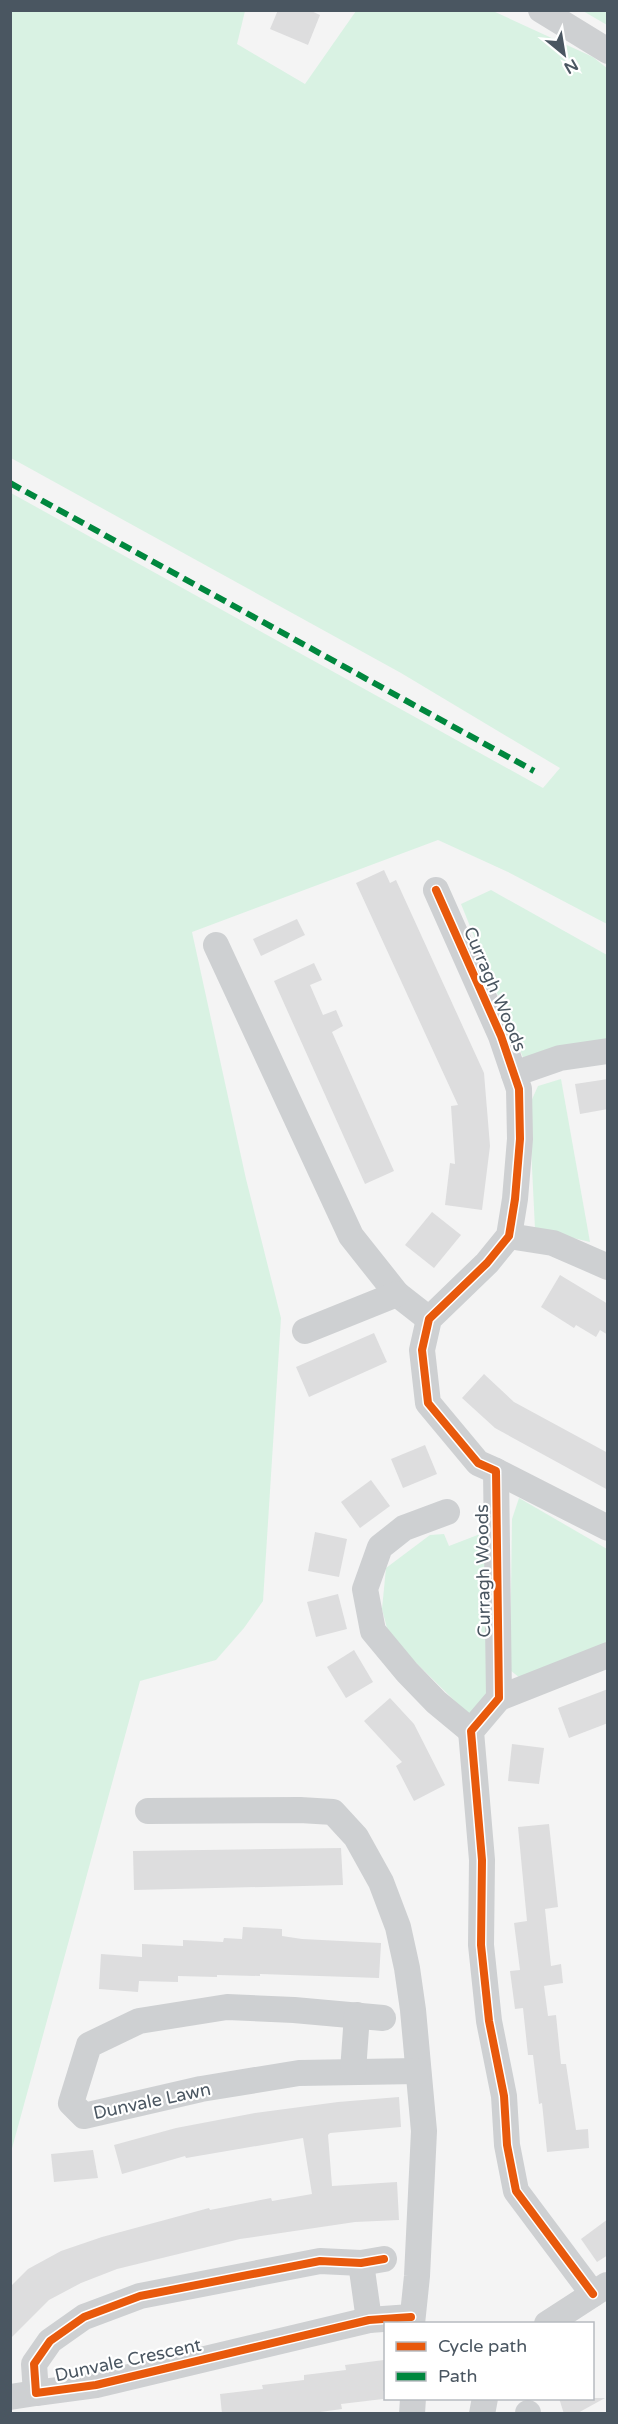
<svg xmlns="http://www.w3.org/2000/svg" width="618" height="2424" font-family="'Varela Round',sans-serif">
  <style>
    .green { fill: #d9f2e3 }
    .building { fill: #ddddde }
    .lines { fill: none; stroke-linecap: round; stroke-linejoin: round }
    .minor { stroke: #ced0d2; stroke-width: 26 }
    .quiet { stroke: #00873e; stroke-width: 6; stroke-dasharray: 12 6; stroke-linecap: butt }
    .cycleway-casing { stroke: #fff; stroke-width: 11 }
    .cycleway { stroke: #e8590c; stroke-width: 8 }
    .labels { text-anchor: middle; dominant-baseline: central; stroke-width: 4.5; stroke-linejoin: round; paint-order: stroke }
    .street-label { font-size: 18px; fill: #4a5661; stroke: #fff }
  </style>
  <rect width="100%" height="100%" fill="#f4f4f4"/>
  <!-- green -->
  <g class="green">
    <polygon points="10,11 245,11 237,44 305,84 356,11 493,11 593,57 608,69 607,924 508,872 438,840 192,932 246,1179 281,1318 263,1601 244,1628 216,1660 140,1681 11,2152 11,493 543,788 560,768 401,673 11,458"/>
    <polygon points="583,11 607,11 607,25"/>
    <polygon points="491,890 607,955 607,1043 524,1060 461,904"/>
    <polygon points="561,1079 590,1242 535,1229 529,1106 538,1086"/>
    <polygon points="519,1498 607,1549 607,1644 520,1678 510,1670 512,1519"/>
    <polygon points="488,1531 489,1700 468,1714 389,1636 382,1609 386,1568 430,1535 444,1534 449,1546"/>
  </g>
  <!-- building -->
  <g class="building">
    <polygon points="278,10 309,10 320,15 308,45 270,29"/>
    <polygon points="384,870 390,883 396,880 484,1073 490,1146 482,1210 445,1205 450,1163 455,1164 451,1106 458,1105 356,883"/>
    <polygon points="297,919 305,935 261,956 253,939"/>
    <polygon points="314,963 322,980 310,985 323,1015 336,1010 343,1026 332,1032 394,1171 365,1184 274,981"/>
    <polygon points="608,1079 608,1109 580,1114 575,1084"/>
    <polygon points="432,1212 461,1235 434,1268 405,1245"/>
    <polygon points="560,1275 608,1304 608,1335 600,1330 596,1337 576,1325 574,1328 541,1307"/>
    <polygon points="374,1333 387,1362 309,1397 296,1367"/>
    <polygon points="484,1374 514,1402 608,1453 608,1490 495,1428 462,1398"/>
    <polygon points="425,1445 437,1474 403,1488 391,1459"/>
    <polygon points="371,1480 390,1506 360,1528 341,1502"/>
    <polygon points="315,1532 347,1539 339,1577 308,1571"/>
    <polygon points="338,1594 347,1629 316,1637 307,1602"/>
    <polygon points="354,1650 373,1682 346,1698 327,1667"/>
    <polygon points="608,1689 608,1723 569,1738 558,1708"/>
    <polygon points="390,1698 414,1724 445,1785 414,1801 396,1766 402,1762 364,1721"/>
    <polygon points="512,1744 544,1748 539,1784 508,1781"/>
    <polygon points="549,1824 558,1907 545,1909 551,1966 561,1964 563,1983 544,1986 548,2016 556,2015 561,2064 566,2064 576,2130 588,2129 589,2148 547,2152 542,2103 539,2104 533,2055 528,2055 523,2008 515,2009 510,1971 520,1970 514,1923 527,1921 518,1827"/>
    <polygon points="341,1848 343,1885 134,1890 133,1851"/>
    <polygon points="243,1927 282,1929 282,1936 302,1939 381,1943 379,1978 260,1974 260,1976 217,1975 217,1977 178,1976 178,1982 139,1981 138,1992 99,1989 101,1954 142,1957 142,1944 183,1946 183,1940 223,1942 224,1938 242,1939"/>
    <polygon points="399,2097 401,2127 330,2133 328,2135 332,2186 397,2182 399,2220 355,2222 240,2239 117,2269 81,2283 49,2300 10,2339 10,2287 28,2269 61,2251 102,2237 209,2208 210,2210 271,2198 272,2201 312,2194 303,2138 186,2158 185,2156 122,2174 114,2145 176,2128 255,2113 338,2102"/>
    <polygon points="93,2150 98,2178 54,2182 51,2154"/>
    <polygon points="608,2219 608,2255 597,2262 581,2239"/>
    <polygon points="384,2360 386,2390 383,2391 383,2399 341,2404 342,2409 306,2414 222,2414 220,2394 263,2389 262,2385 304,2380 304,2375 346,2370 345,2365"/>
    <polygon points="559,2398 605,2398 576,2414 564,2414"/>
  </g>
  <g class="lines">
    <!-- minor -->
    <g class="minor">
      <polyline points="541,10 608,51"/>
      <polyline points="436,890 501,1036 519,1089 520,1139 515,1199 509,1236 487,1263 429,1319 422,1350 428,1403 478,1463 496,1471 499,1698 471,1731 482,1860 481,1945 489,2021 504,2096 507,2145 516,2191 593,2294"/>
      <polyline points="216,945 351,1236 397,1294 429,1319"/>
      <polyline points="514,1074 560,1058 608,1051"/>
      <polyline points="509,1236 553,1243 608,1267"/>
      <polyline points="305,1331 397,1294"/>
      <polyline points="496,1471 608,1528"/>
      <polyline points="447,1512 404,1528 380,1547 365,1589 373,1631 407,1672 436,1702 471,1731"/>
      <polyline points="499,1698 608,1655"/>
      <polyline points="148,1811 300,1810 333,1812 356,1837 381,1882 398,1927 407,1968 413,2010 424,2131 417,2276 412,2324"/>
      <polyline points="383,2018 294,2010 227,2007 139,2021 89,2045 71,2103 84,2116 201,2089 299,2073 418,2071"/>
      <polyline points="353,2071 357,2015"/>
      <polyline points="384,2259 361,2263 320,2261 140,2296 84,2317 50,2341 34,2364 36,2393 96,2385 369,2320 411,2317"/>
      <polyline points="361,2263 369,2320"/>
      <polyline points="547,2324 607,2285"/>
      <polyline points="10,2397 36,2393"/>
      <polyline points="528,2413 528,2414"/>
      <polyline points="412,2414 413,2398"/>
      <polyline points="482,2414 485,2398"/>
    </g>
    <!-- quiet -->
    <polyline class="quiet" points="10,483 534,771"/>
    <defs>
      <g id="cycleway">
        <polyline points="436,890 501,1036 519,1089 520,1139 515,1199 509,1236 487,1263 429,1319 422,1350 428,1403 478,1463 496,1471 499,1698 471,1731 482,1860 481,1945 489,2021 504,2096 507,2145 516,2191 593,2294"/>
        <polyline points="384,2259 361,2263 320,2261 140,2296 84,2317 50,2341 34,2364 36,2393 96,2385 369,2320 411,2317"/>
      </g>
    </defs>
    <!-- cycleway casing -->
    <use href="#cycleway" class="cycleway-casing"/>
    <!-- cycleway -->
    <use href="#cycleway" class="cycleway"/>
  </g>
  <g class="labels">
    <!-- street labels -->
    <g class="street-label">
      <text transform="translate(495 989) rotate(67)">Curragh Woods</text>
      <text transform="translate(483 1571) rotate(-91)">Curragh Woods</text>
      <text transform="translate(152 2101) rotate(-12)">Dunvale Lawn</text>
      <text transform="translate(128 2360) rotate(-12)">Dunvale Crescent</text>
    </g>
  </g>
  <!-- border -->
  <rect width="618" height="2424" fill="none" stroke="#4a5661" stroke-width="24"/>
  <!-- legend -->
  <rect x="384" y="2322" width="210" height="78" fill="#ffffff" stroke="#b7bbc0" stroke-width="1.5"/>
  <rect x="396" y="2342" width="30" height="9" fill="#e8590c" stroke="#b7bbc0" stroke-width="1.5"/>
  <text x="438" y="2352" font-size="18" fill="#4a5661">Cycle path</text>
  <rect x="396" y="2372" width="30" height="9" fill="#00873e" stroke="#b7bbc0" stroke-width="1.5"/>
  <text x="438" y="2382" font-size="18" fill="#4a5661">Path</text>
  <!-- north arrow -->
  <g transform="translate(564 54) rotate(150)" stroke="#ffffff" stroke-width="4.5" paint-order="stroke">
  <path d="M0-4.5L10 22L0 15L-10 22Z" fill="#4a5661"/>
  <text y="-9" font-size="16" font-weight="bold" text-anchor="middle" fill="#4a5661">N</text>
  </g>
</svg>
